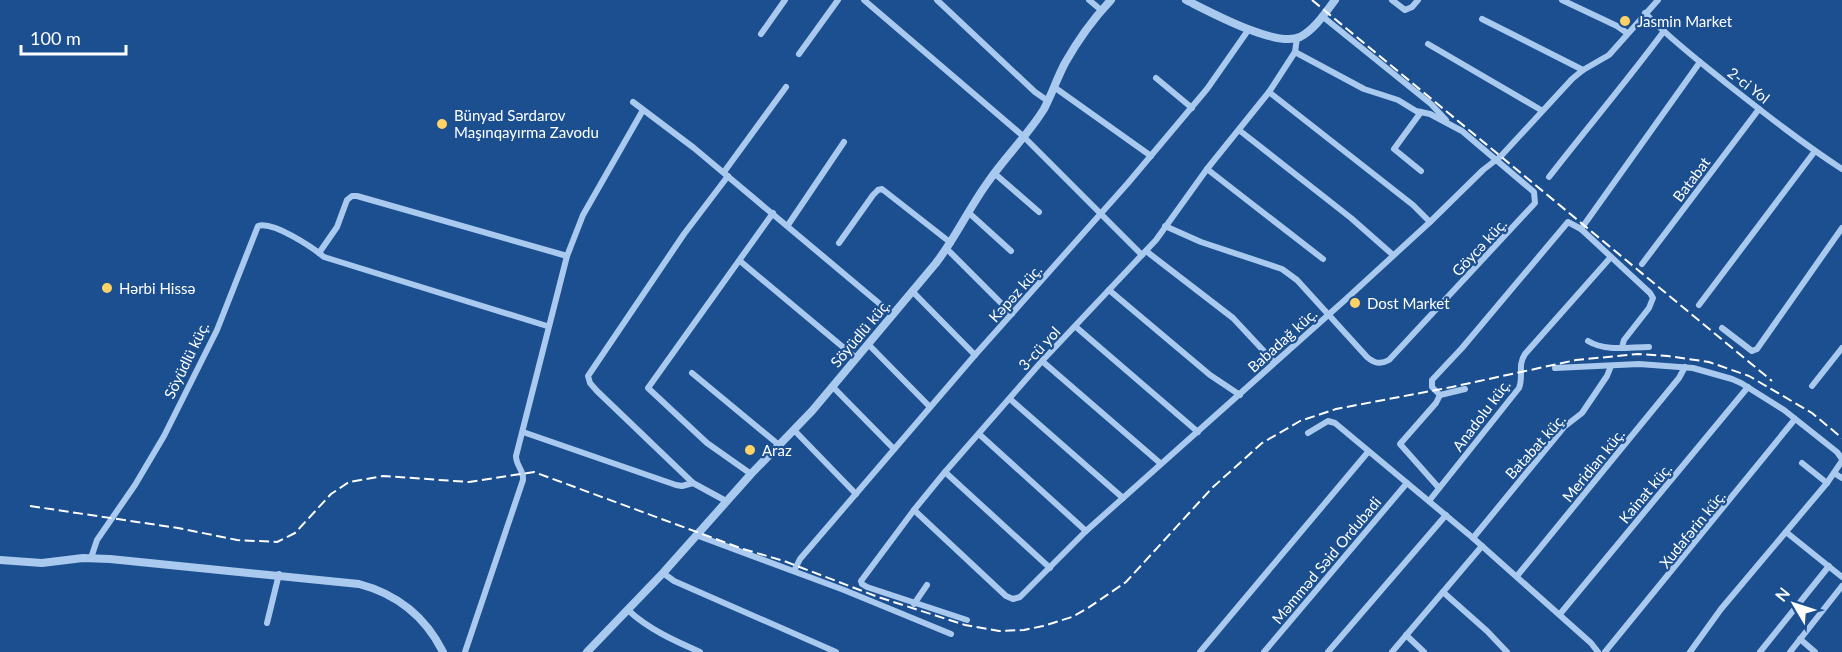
<svg xmlns="http://www.w3.org/2000/svg" width="1842" height="652" font-family="Lato,sans-serif">
  <style>
    .lines { fill: none; stroke-linecap: round; stroke-linejoin: round }
    .minor { stroke: #a9c9ee; stroke-width: 6 }
    .tertiary { stroke: #a9c9ee; stroke-width: 8 }
    .rail { stroke: #fff; stroke-width: 2; stroke-dasharray: 10 4.5; stroke-linecap: butt }
    .poi-dot { fill: #ffd166; stroke: #1b4f8f; stroke-width: 2 }
    .labels { text-anchor: middle; dominant-baseline: central; stroke-width: 4.5; stroke-linejoin: round; paint-order: stroke }
    .poi-label { font-size: 15px; fill: #fff; stroke: #1b4f8f; text-anchor: start }
    .street-label { font-size: 15px; fill: #fff; stroke: #1b4f8f }
  </style>
  <rect width="100%" height="100%" fill="#1b4f8f"/>
  <g class="lines">
    <!-- minor -->
    <g class="minor">
      <polyline points="864,0 1023,136 1142,255"/>
      <polyline points="937,0 1035,92 1048,101"/>
      <polyline points="1089,0 1101,10"/>
      <polyline points="1392,0 1405,10 1412,7 1418,0"/>
      <polyline points="1562,0 1617,26 1627,33"/>
      <path d="M1645 13C1670 39 1699 61 1726 83 1764 113 1802 143 1842 169"/>
      <polyline points="1322,16 1431,104 1446,120"/>
      <polyline points="1482,19 1583,70"/>
      <polyline points="761,34 785,0"/>
      <polyline points="1428,44 1541,110"/>
      <polyline points="799,54 838,0"/>
      <polyline points="1156,78 1192,108"/>
      <polyline points="1054,87 1151,156"/>
      <polyline points="1269,92 1413,205 1430,222"/>
      <polyline points="633,102 694,148 893,315"/>
      <polyline points="1421,112 1394,149 1421,171"/>
      <polyline points="1239,130 1351,218 1393,255"/>
      <polyline points="1207,169 1323,259"/>
      <polyline points="724,172 786,87"/>
      <polyline points="994,173 1039,212"/>
      <path d="M1549 177C1587 128 1627 81 1664 31"/>
      <polyline points="968,212 1011,251"/>
      <polyline points="788,225 844,142"/>
      <path d="M1165 226 1201 242 1282 269 1297 280 1367 357C1374 363 1380 365 1389 360L1535 203 1534 192 1462 131 1430 114 1416 111 1398 100 1364 89 1295 52"/>
      <polyline points="1581,229 1700,62"/>
      <polyline points="839,243 873,195 878,190 882,189 951,243"/>
      <polyline points="947,249 1012,314"/>
      <polyline points="1146,251 1233,318 1274,362"/>
      <polyline points="319,253 337,227 347,200 352,196 357,196 567,256"/>
      <polyline points="740,261 856,358"/>
      <polyline points="1642,264 1759,109"/>
      <polyline points="1109,290 1210,375 1240,395"/>
      <polyline points="913,292 975,355"/>
      <polyline points="1699,305 1815,151"/>
      <polyline points="1076,327 1198,432"/>
      <polyline points="1722,328 1752,351 1757,349 1842,228"/>
      <path d="M1588 341C1606 352 1629 347 1649 347"/>
      <polyline points="868,344 930,407"/>
      <polyline points="1042,361 1160,463"/>
      <polyline points="1555,368 1639,364 1693,368 1732,379 1741,383 1784,410 1837,452 1842,459"/>
      <polyline points="692,373 779,445"/>
      <polyline points="1812,386 1842,348"/>
      <polyline points="833,387 894,449"/>
      <polyline points="1440,395 1432,387 1432,380 1462,348 1568,222 1581,229 1650,293 1653,298 1649,308 1624,340 1622,347"/>
      <polyline points="1440,395 1465,389"/>
      <polyline points="1010,399 1123,498"/>
      <polyline points="794,430 856,494"/>
      <polyline points="523,432 676,485 682,486 693,483 726,501"/>
      <polyline points="1308,433 1328,421 1335,423 1473,538 1591,643 1598,652"/>
      <polyline points="979,434 1086,531"/>
      <polyline points="1802,463 1827,483"/>
      <polyline points="945,472 1050,568"/>
      <polyline points="1834,473 1842,478"/>
      <polyline points="751,474 707,443 648,388 773,213"/>
      <polyline points="693,483 597,391 590,383 588,376 684,234 728,176"/>
      <polyline points="1439,488 1400,444 1436,403 1440,395"/>
      <path d="M1429 501 1519 388C1524 376 1517 366 1525 354L1610 258"/>
      <polyline points="914,510 1006,596 1013,599 1020,597 1086,531 1345,300 1430,222 1483,170 1501,156 1572,79 1583,70 1609,55 1658,0"/>
      <polyline points="1786,532 1842,577"/>
      <polyline points="696,535 844,590 951,634"/>
      <polyline points="1473,538 1564,427 1582,413 1607,376 1611,366"/>
      <path d="M91 558 97 540 135 485 164 436 217 330 258 226C273 221 312 247 324 257L547 326"/>
      <polyline points="794,571 800,559 975,355 1128,183 1207,89 1249,29"/>
      <polyline points="663,573 674,581 836,652"/>
      <polyline points="1517,576 1679,378 1685,367"/>
      <polyline points="1443,592 1487,631 1507,652"/>
      <polyline points="914,604 927,585"/>
      <path d="M628 610C648 629 675 641 700 652"/>
      <polyline points="1560,614 1748,387"/>
      <polyline points="967,620 867,587 862,584 861,581 914,510 945,472 1042,361 1156,240 1207,169 1269,92 1295,52 1297,38"/>
      <polyline points="267,623 279,574"/>
      <polyline points="1406,635 1424,652"/>
      <polyline points="1800,639 1815,652"/>
      <path d="M465 652 523 480C524 470 516 466 516 456L567 256 583 215 643 110"/>
      <polyline points="1200,652 1368,452"/>
      <polyline points="1264,652 1407,483"/>
      <polyline points="1328,652 1446,515"/>
      <polyline points="1392,652 1482,546"/>
      <polyline points="1605,652 1795,419"/>
      <polyline points="1690,652 1721,609 1827,483 1842,461"/>
      <polyline points="1760,652 1829,566"/>
      <polyline points="1790,652 1842,586"/>
    </g>
    <!-- tertiary -->
    <g class="tertiary">
      <path d="M1186 0C1210 12 1276 48 1300 37 1315 29 1325 13 1335 0"/>
      <path d="M0 560 42 563 83 558 110 559 359 584C397 594 425 616 443 652"/>
      <path d="M587 652 663 573 751 474 812 411 936 263C956 237 969 208 988 182 1005 157 1028 135 1044 109 1052 94 1057 78 1065 63 1078 40 1093 19 1111 0"/>
    </g>
    <!-- rail -->
    <g class="rail">
      <polyline points="1312,0 1772,381"/>
      <polyline points="30,506 178,528 237,540 277,542 295,533 331,494 349,482 383,476 469,482 534,472 743,549 784,561 878,597 965,625 999,631 1024,630 1043,626 1072,617 1088,608 1126,582 1212,488 1262,443 1300,421 1336,409 1452,387 1576,360 1638,354 1668,356 1709,362 1749,376 1812,413 1842,438"/>
    </g>
  </g>
  <!-- markers -->
  <g class="poi-dot">
    <circle cx="1625" cy="21" r="6"/>
    <circle cx="442" cy="124" r="6"/>
    <circle cx="107" cy="288" r="6"/>
    <circle cx="1355" cy="303" r="6"/>
    <circle cx="750" cy="450" r="6"/>
  </g>
  <g class="labels">
    <!-- poi labels -->
    <g class="poi-label">
      <text x="1637" y="21">Jasmin Market</text>
      <text x="454" y="115">Bünyad Sərdarov<tspan x="454" dy="17">Maşınqayırma Zavodu</tspan></text>
      <text x="119" y="288">Hərbi Hissə</text>
      <text x="1367" y="303">Dost Market</text>
      <text x="762" y="450">Araz</text>
    </g>
    <!-- street labels -->
    <g class="street-label">
      <text transform="translate(1749 85) rotate(38)">2-ci Yol</text>
      <text transform="translate(1691 179) rotate(-53)">Batabat</text>
      <text transform="translate(1479 247) rotate(-47)">Göycə küç.</text>
      <text transform="translate(1015 293) rotate(-48)">Kəpəz küç.</text>
      <text transform="translate(860 333) rotate(-50)">Söyüdlü küç.</text>
      <text transform="translate(1282 340) rotate(-42)">Babadağ küç.</text>
      <text transform="translate(1039 348) rotate(-47)">3-cü yol</text>
      <text transform="translate(186 360) rotate(-64)">Söyüdlü küç.</text>
      <text transform="translate(1481 415) rotate(-53)">Anadolu küç.</text>
      <text transform="translate(1535 446) rotate(-48)">Batabat küç.</text>
      <text transform="translate(1593 465) rotate(-51)">Meridian küç.</text>
      <text transform="translate(1645 493) rotate(-50)">Kainat küç.</text>
      <text transform="translate(1692 529) rotate(-51)">Xudafərin küç.</text>
      <text transform="translate(1326 560) rotate(-50)">Məmməd Səid Ordubadi</text>
    </g>
  </g>
  <!-- north arrow -->
  <g transform="translate(1794 604) rotate(309)" stroke="#1b4f8f" stroke-width="4.5" paint-order="stroke">
  <path d="M0-4.5L10 22L0 15L-10 22Z" fill="#ffffff"/>
  <text y="-9" font-size="16" font-weight="bold" text-anchor="middle" fill="#ffffff">N</text>
  </g>
  <!-- scale -->
  <path d="M21 45v9h105v-9" fill="none" stroke="#ffffff" stroke-width="3"/>
  <text x="30" y="45" font-size="18" fill="#ffffff" stroke="#1b4f8f" stroke-width="4.5" paint-order="stroke">100 m</text>
</svg>
